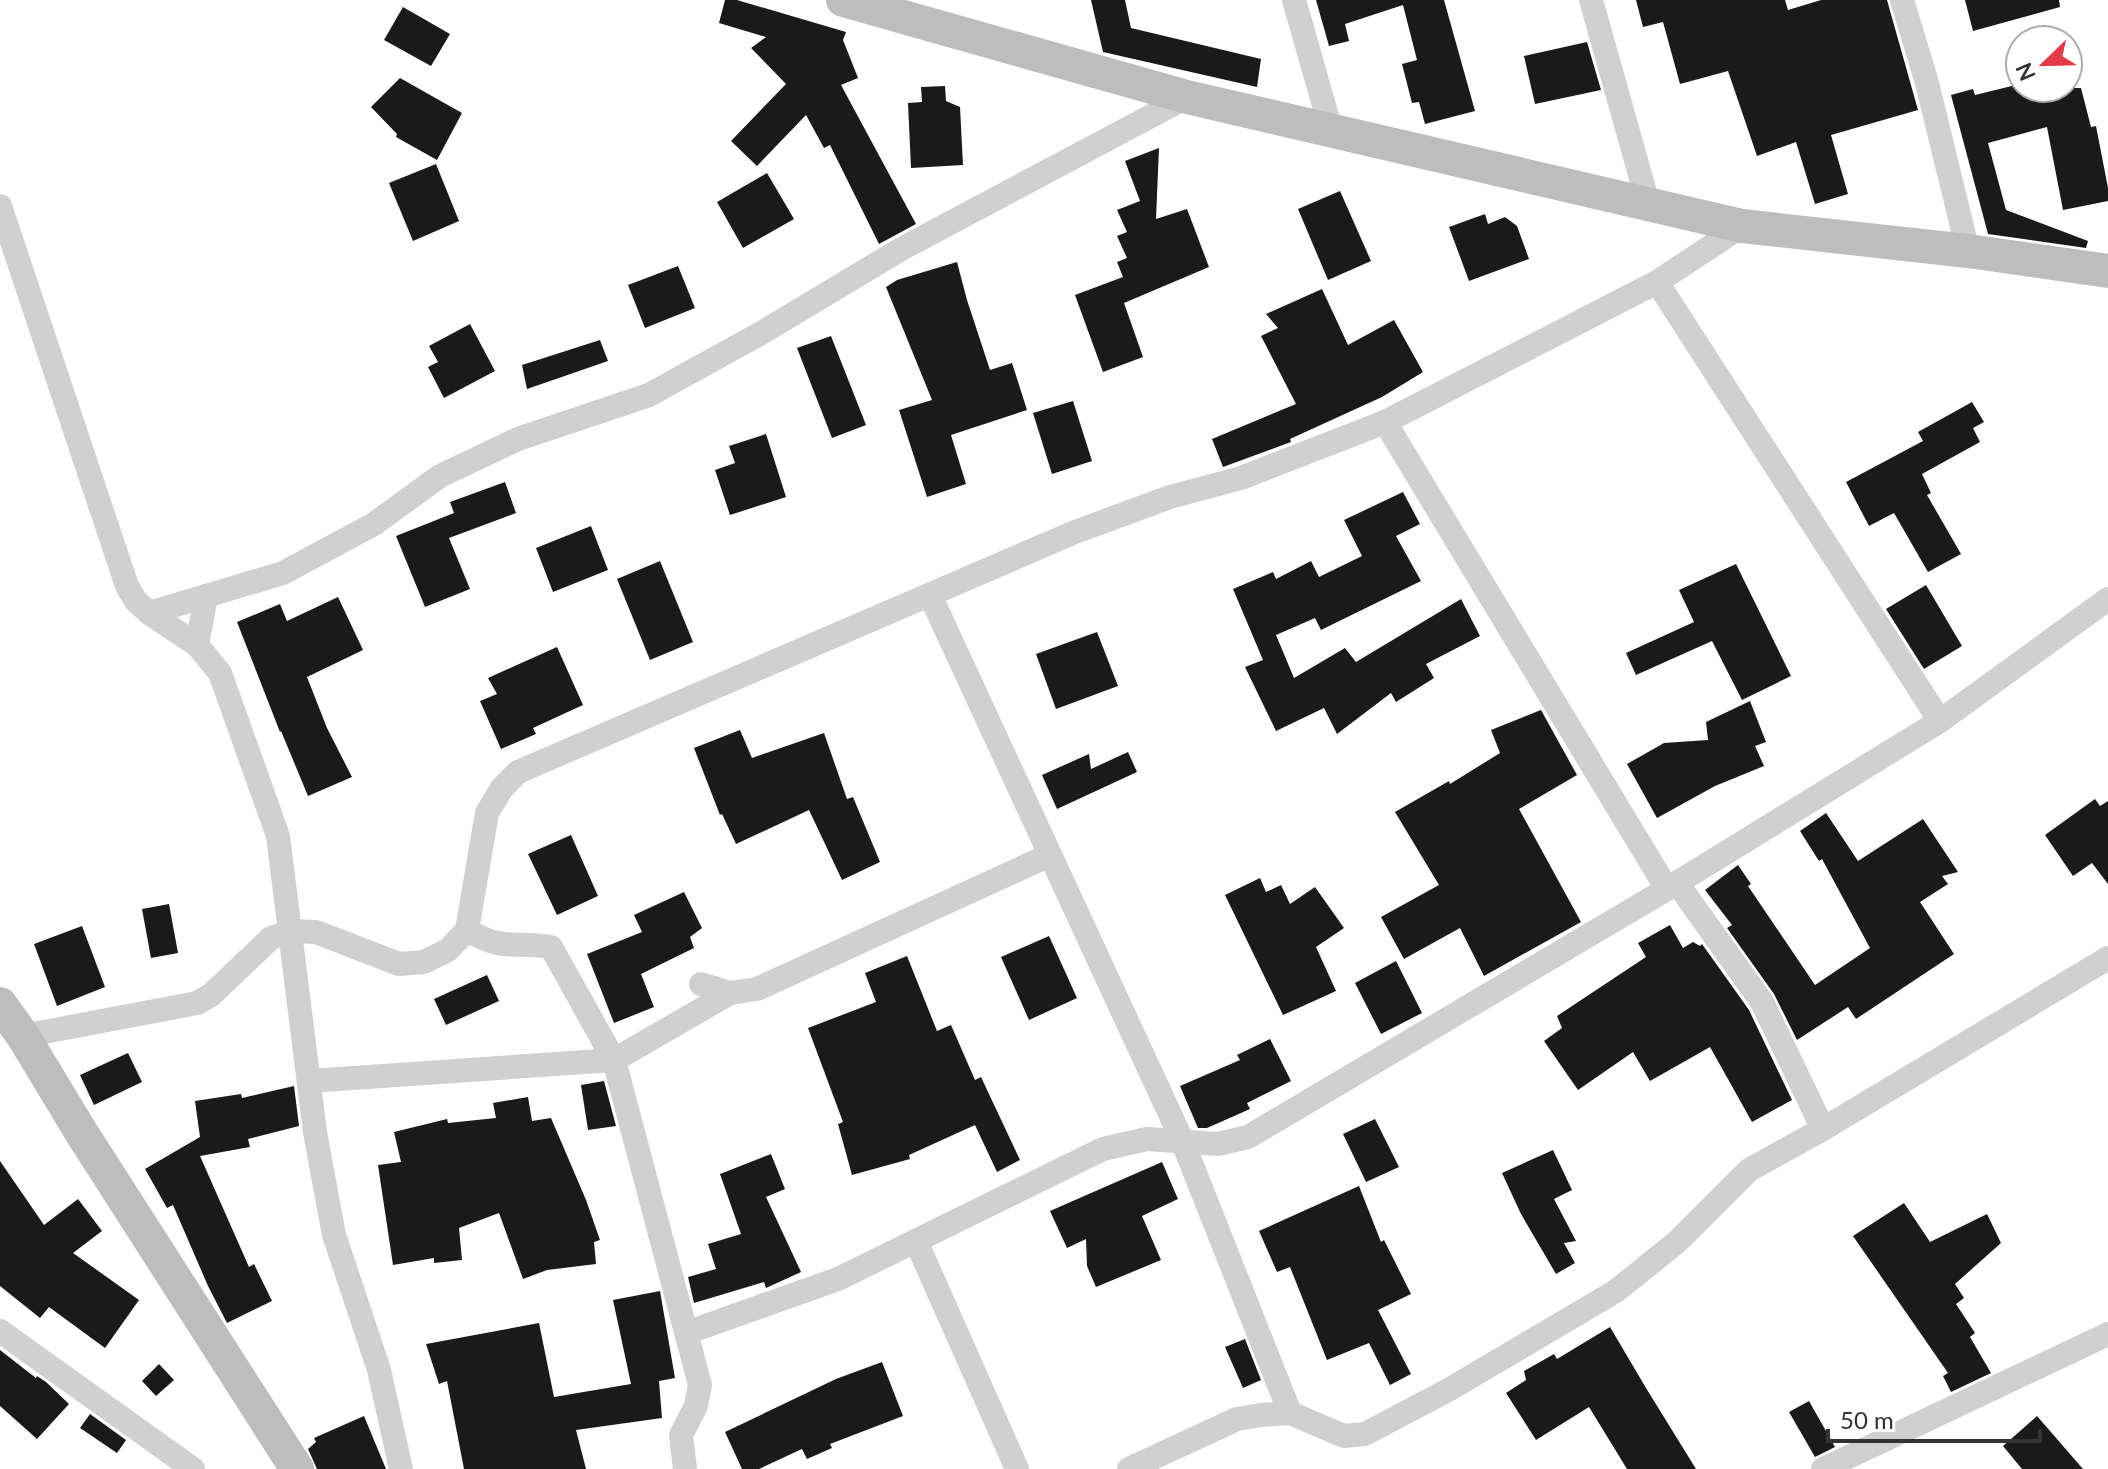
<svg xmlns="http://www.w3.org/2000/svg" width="2108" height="1469" font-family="Lato,sans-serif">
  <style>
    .building { fill: #1a1a1a }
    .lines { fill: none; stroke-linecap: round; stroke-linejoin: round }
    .street { stroke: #d0d0d0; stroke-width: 24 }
    .secondary { stroke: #bdbdbd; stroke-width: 34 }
  </style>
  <rect width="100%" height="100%" fill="#fff"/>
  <!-- building -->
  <g class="building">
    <polygon points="725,0 737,0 846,32 843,40 858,78 841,85 916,224 879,244 830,145 824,148 806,115 757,166 731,141 786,84 751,48 766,37 719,23"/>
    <polygon points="1091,0 1125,0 1131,28 1261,59 1257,87 1103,52"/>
    <polygon points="1316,0 1444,0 1475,111 1425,124 1419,102 1412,103 1402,64 1417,60 1403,5 1345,24 1349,41 1329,46"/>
    <polygon points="1636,0 1785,0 1788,10 1821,0 1887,0 1918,110 1831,135 1848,194 1815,204 1796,142 1757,156 1728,71 1680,84 1663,22 1643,27"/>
    <polygon points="1965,0 2059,0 2060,7 1973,31"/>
    <polygon points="403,7 450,34 431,66 384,40"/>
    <polygon points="1587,42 1601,90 1535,104 1524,56"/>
    <polygon points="400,78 462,113 437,160 396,137 397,134 371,107"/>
    <polygon points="2020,84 2020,88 2081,88 2091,127 2096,126 2108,188 2108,201 2063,210 2047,127 1988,143 2006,210 2088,241 2086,248 1988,234 1951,95 1973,89 1975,95"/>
    <polygon points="945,86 946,101 960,107 963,165 911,168 908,103 922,102 921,87"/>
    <polygon points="1159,148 1156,219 1187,209 1209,267 1124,303 1143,357 1103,372 1075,295 1123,277 1117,262 1127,258 1117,236 1127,232 1117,210 1140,201 1125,161"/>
    <polygon points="436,164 459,221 413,241 389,183"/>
    <polygon points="767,173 794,219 743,248 717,202"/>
    <polygon points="1340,191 1371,261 1328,280 1298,209"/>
    <polygon points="1485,214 1488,224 1505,217 1517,226 1529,259 1469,281 1449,227"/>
    <polygon points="957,262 967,300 990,370 1012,363 1027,410 951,435 966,484 927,497 899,410 932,400 886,287 897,280"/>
    <polygon points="678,266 695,308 645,328 628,285"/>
    <polygon points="1322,289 1348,345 1394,320 1423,372 1382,397 1290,439 1291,442 1223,467 1212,439 1296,404 1261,336 1278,328 1266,314"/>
    <polygon points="470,324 495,371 444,398 428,367 438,362 429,346"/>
    <polygon points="831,336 866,425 832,438 797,348"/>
    <polygon points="600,340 608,361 527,389 522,365"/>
    <polygon points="1073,401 1092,461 1052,474 1033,413"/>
    <polygon points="1972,402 1984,422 1973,428 1980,442 1922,474 1931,493 1927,495 1961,554 1928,572 1894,513 1869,526 1846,482 1923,441 1918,432"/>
    <polygon points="766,434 786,497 730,515 715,470 735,463 729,446"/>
    <polygon points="505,482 516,513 449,538 470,589 425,607 396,536 454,513 450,502"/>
    <polygon points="1403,492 1420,524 1396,536 1421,581 1321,630 1315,618 1276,635 1294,678 1345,648 1356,662 1461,599 1480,636 1426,664 1434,678 1396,702 1391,693 1337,734 1324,708 1276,731 1245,667 1263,660 1233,589 1273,572 1276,579 1311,561 1319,577 1362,556 1344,520"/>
    <polygon points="591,526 608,570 553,592 536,548"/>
    <polygon points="660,561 693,642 650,660 617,579"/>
    <polygon points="1736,564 1791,676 1742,700 1712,641 1636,675 1626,653 1694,622 1679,590"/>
    <polygon points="1926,585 1962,646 1924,669 1886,609"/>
    <polygon points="338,597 363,650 307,677 327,728 352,777 308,796 281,731 280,732 237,622 280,604 287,621"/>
    <polygon points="1097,632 1118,686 1056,709 1036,654"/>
    <polygon points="557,647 583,705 533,728 536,734 501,749 480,701 497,694 488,678"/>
    <polygon points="1750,701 1766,742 1755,746 1764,766 1715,786 1657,818 1627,764 1664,743 1708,740 1706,722"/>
    <polygon points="1541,710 1577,775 1519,809 1581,922 1484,976 1460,928 1404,959 1381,917 1439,885 1395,812 1449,781 1450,784 1500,753 1491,730"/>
    <polygon points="740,730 752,758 824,733 847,799 853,797 880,862 842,880 809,810 736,844 722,814 720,815 694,748"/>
    <polygon points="1128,752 1137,772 1057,809 1042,775 1089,754 1091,769"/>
    <polygon points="2095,799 2100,806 2108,801 2108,884 2092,863 2073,876 2045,835"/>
    <polygon points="1826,813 1858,861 1923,819 1958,872 1942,876 1948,884 1920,902 1954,954 1856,1019 1848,1007 1797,1040 1774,994 1727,928 1732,925 1705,890 1738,865 1751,884 1748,886 1815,985 1870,948 1822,859 1819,861 1800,831"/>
    <polygon points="571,835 598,896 557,915 528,854"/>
    <polygon points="1260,878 1266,892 1281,885 1290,904 1315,887 1344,928 1316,947 1336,991 1283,1015 1225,895"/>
    <polygon points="684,892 702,928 690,937 694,948 641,974 654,1007 614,1023 587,954 642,932 634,915"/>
    <polygon points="169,904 178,953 151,958 142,909"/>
    <polygon points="1670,925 1683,948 1693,942 1700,946 1702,944 1749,1010 1792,1100 1752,1122 1710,1047 1650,1081 1633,1052 1578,1090 1544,1041 1562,1028 1557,1016 1646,957 1638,943"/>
    <polygon points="82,926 105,987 57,1006 34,944"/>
    <polygon points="1049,936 1077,998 1029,1020 1001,957"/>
    <polygon points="907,956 937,1031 951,1025 975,1080 981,1077 1020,1160 997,1172 975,1125 909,1155 910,1159 852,1175 838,1124 843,1122 808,1028 876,1002 865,973"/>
    <polygon points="1396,961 1422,1013 1381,1034 1355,983"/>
    <polygon points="487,975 499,1001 446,1025 434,999"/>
    <polygon points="1270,1039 1291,1081 1247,1103 1250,1109 1207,1128 1198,1128 1180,1086 1240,1060 1237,1055"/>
    <polygon points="128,1053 142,1082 94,1105 80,1075"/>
    <polygon points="604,1081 616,1126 588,1130 581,1085"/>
    <polygon points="294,1086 299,1126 248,1139 250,1147 200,1156 249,1267 254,1264 272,1301 227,1323 208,1286 173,1205 167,1208 145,1169 200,1137 195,1101 241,1094 242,1098"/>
    <polygon points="528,1097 532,1121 551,1118 586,1200 600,1240 594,1242 596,1264 547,1270 523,1279 499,1213 459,1228 462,1260 434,1263 434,1258 393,1265 378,1165 401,1162 394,1132 447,1119 448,1123 496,1118 493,1103"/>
    <polygon points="1375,1119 1399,1167 1366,1182 1343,1134"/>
    <polygon points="1553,1150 1572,1190 1554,1199 1576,1241 1564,1243 1575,1263 1556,1274 1521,1214 1502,1173"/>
    <polygon points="771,1154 785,1189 766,1197 801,1272 766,1288 764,1282 694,1303 688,1277 716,1269 708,1244 741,1234 720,1174"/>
    <polygon points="0,1161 44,1225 78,1199 102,1231 73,1253 139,1300 105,1348 49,1307 40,1318 0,1286"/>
    <polygon points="1162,1162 1178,1199 1142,1216 1161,1260 1096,1287 1087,1266 1086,1239 1067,1248 1050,1211"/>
    <polygon points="1359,1186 1381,1242 1384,1240 1411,1294 1378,1310 1411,1374 1390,1385 1369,1343 1327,1360 1290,1267 1277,1272 1259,1231"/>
    <polygon points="1904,1203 1930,1242 1987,1214 2001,1243 1955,1284 1964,1298 1956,1304 1975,1333 1970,1337 1991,1373 1951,1392 1943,1376 1948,1373 1853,1236"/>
    <polygon points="660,1291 675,1378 659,1381 662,1418 576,1430 586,1469 464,1469 447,1381 439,1384 426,1344 539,1323 554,1397 631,1384 613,1300"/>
    <polygon points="1610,1327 1646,1388 1696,1469 1627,1469 1589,1407 1536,1440 1506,1393 1526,1380 1524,1371 1554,1354 1557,1359"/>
    <polygon points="1245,1339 1261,1380 1243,1388 1225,1347"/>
    <polygon points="0,1350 36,1378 37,1376 46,1382 69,1404 37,1439 0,1406"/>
    <polygon points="882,1362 903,1416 830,1444 832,1448 807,1459 802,1449 759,1469 742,1469 725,1432 836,1379"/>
    <polygon points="159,1364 174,1380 156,1396 142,1381"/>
    <polygon points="1809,1401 1835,1447 1815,1457 1789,1412"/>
    <polygon points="90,1414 126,1440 117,1453 80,1428"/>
    <polygon points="364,1416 386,1469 317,1469 308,1449 316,1442 314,1438"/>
    <polygon points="2037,1416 2083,1469 2022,1469 2003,1446"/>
  </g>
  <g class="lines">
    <!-- street -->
    <g class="street">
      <polyline points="1294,0 1331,130"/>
      <polyline points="1591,0 1648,203"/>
      <polyline points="1902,0 1927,83 1968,251"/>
      <polyline points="0,206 127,586 136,601 149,613 197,645 220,673 278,836 315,1132 334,1235 379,1370 401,1469"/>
      <polyline points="1657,282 1940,721"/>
      <polyline points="1385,422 1667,889"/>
      <polyline points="930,595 1182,1140 1290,1413"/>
      <polyline points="149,613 283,573 374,524 440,476 518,439 649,395 763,332 903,248 1187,97"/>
      <polyline points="197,645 206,596"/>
      <polyline points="1677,883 1762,1002 1823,1129"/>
      <path d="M467 930C504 952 513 941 551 947L614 1060 700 1385 696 1406 681 1435 685 1469"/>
      <polyline points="701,984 730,993 757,989 1050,855"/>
      <polyline points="23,1036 197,1003 211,995 271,938 291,931 316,932 399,964 424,962 448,950 467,930 487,813 502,788 518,772 1075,532 1170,497 1241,478 1385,422 1657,282 1742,226"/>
      <polyline points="309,1081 614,1060 730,993"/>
      <polyline points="916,1241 1017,1469"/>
      <polyline points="0,1331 193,1469"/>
      <polyline points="686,1333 838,1279 1103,1149 1147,1139 1218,1144 1248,1137 1667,889 1940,721 2108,599"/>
      <polyline points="1129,1469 1237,1419 1261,1415 1290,1413 1344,1436 1365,1434 1450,1389 1616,1291 1678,1241 1749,1170 1823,1129 2108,958"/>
      <polyline points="1823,1469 2108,1334"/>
    </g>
    <!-- secondary -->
    <g class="secondary">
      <polyline points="843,0 1187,97 1742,226 1968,251 2108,271"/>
      <polyline points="0,1004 23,1036 81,1132 297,1469"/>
    </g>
  </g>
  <!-- north arrow -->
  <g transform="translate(2044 64) rotate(247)"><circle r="38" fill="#ffffff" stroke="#adadad" stroke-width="2"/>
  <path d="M0-6L14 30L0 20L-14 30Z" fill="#e63946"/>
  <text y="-12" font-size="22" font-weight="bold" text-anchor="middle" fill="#333333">N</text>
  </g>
  <!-- scale -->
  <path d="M1828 1429v12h212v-12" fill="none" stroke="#333333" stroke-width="4"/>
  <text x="1840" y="1429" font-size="24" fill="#333333" stroke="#ffffff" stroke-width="6" paint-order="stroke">50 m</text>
</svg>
